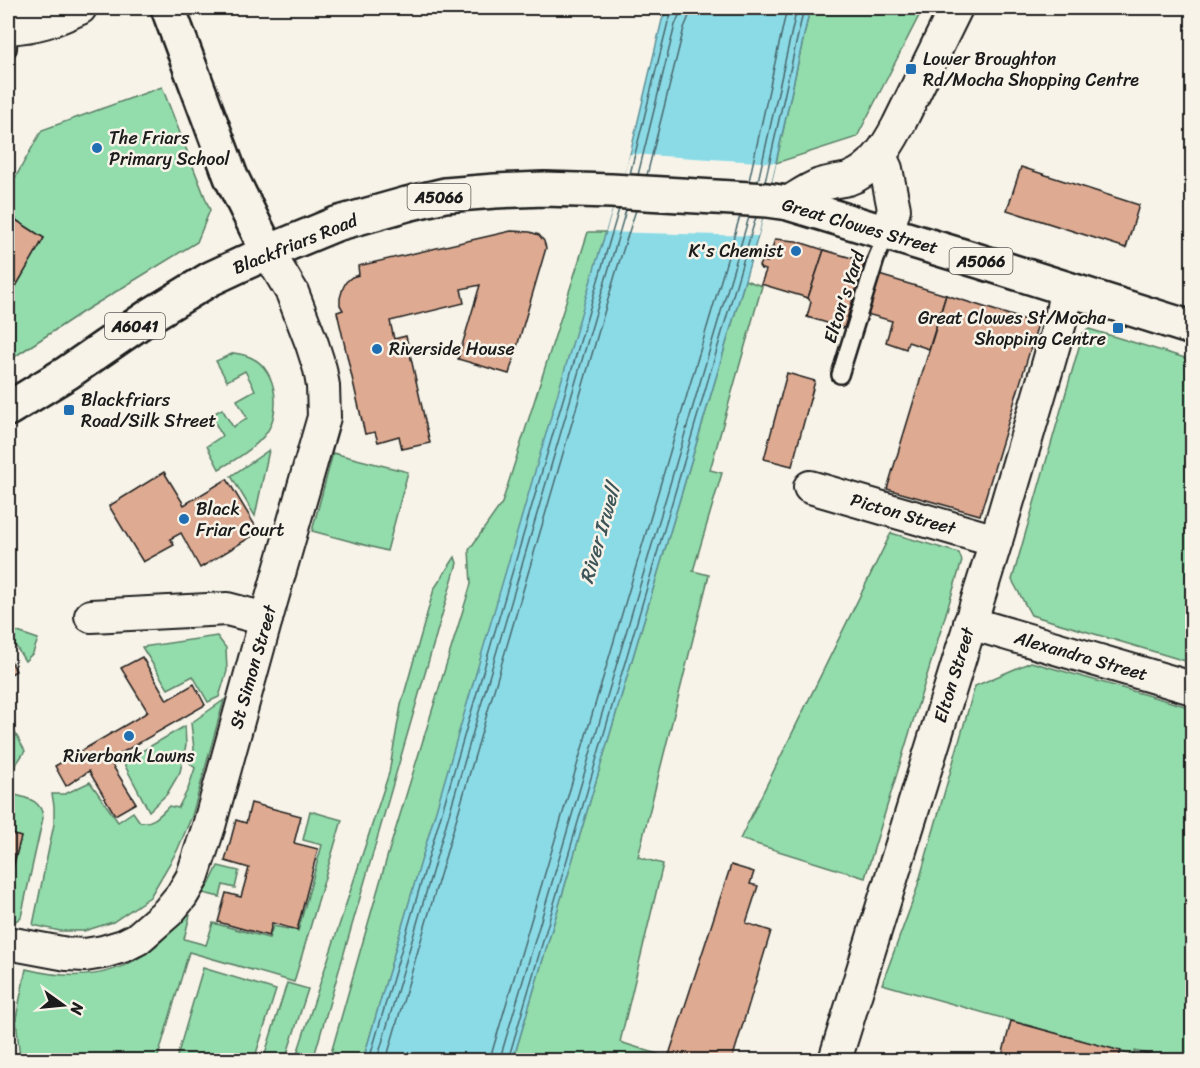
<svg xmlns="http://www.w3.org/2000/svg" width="1200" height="1068" font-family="Sriracha,sans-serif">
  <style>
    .green { fill: #93dcab; stroke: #587c64; stroke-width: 1.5 }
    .water { fill: #8bdbe7; stroke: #5f8f96; stroke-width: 1.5 }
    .pier { fill: #f7f3e8 }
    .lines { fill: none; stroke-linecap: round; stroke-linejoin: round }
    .shore { stroke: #48686d; stroke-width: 1.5 }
    .building { fill: #deab92; stroke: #1c1c1c; stroke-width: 1.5 }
    .service-casing { stroke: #1c1c1c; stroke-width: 20 }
    .minor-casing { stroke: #1c1c1c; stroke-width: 36 }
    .primary-casing { stroke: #1c1c1c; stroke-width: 38 }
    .service { stroke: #f7f3e8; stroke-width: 15 }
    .minor { stroke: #f7f3e8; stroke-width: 32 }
    .primary { stroke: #f7f3e8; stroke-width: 33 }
    .poi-dot { fill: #1f6fb2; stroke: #f7f3e8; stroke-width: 2 }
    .labels { text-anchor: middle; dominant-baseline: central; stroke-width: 5; stroke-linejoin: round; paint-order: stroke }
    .shield { fill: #f7f3e8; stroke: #5e5c59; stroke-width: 1.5 }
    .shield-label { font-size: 16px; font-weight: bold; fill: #1c1c1c }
    .poi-label { font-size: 18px; fill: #1c1c1c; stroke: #f7f3e8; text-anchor: start }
    .street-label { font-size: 18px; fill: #1c1c1c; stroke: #f7f3e8 }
    .water-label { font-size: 20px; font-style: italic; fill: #3d5559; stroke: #f7f3e8 }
  </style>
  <rect width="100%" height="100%" fill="#f7f3e8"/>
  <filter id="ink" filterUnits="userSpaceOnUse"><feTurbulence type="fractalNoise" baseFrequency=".0167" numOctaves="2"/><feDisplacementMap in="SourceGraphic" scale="12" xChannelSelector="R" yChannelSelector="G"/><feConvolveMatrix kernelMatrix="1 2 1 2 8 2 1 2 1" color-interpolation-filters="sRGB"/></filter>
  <g filter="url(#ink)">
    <!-- green -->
    <g class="green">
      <polygon points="810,8 923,8 857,137 776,163"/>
      <polygon points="162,87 210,210 197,242 81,313 8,361 8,300 44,238 8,215 8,174 15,178 42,130"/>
      <polygon points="588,232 606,232 363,1060 329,1060 388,854 471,584 469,550 502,503"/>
      <polygon points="745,280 762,286 710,470 722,473 693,571 709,575 638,857 663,864 620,1042 676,1060 513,1060"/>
      <polygon points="1089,329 1192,360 1192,663 1031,615 1012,580 1083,333"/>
      <path d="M234 353C240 354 247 355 252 358 278 370 282 415 264 436 252 450 235 460 219 469L207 446 222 436 211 415 222 409 233 427 247 418 237 400 255 390 245 371 227 381 216 361Z"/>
      <polygon points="269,450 255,516 231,476"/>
      <polygon points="333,453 408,472 387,551 312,531"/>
      <polygon points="891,533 959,553 962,561 865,878 740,839"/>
      <polygon points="455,557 457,563 313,1060 295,1060 389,773 401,705 434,589"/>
      <polygon points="12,630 38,639 33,653 25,661 8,634 8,632"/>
      <polygon points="217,636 226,648 227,671 219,697 208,702 193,676 168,689 142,647"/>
      <polygon points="1031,662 1192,708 1192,906 1189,919 1192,922 1192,1060 1174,1060 1135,1051 1133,1055 882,984 915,895 975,686"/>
      <path d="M224 700 192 816 177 851 150 897 113 922 84 931H60L33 925 54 824V806L52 794H65L90 782 118 822 133 812 140 822C153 824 160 815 169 806L178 808 188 789 195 768 190 763 194 749 191 723Z"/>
      <polygon points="8,720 25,751 13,769 8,767"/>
      <polygon points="185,726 186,745 180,772 167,794 149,811 123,762"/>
      <path d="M8 793C24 798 42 798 43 818L21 917 13 923H8V888L21 837 8 833Z"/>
      <path d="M310 811 342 820 294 982 189 952 157 1060H20L16 1018 26 969C74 981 118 978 157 945 167 936 176 924 186 914L190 915 184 939 206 945 213 923 269 938 273 926 298 931 322 845 303 840Z"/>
      <polygon points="218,866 239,871 235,888 223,885 220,897 203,893 210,883"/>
      <polygon points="203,968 276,990 254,1060 176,1060"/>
      <polygon points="287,983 308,989 285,1060 263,1060"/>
    </g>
    <!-- water -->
    <polygon class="water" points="668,8 810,8 774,171 758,236 513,1060 363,1060 595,266 628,163 662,20"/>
    <!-- pier -->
    <polygon class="pier" points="630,154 776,163 758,236 606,232"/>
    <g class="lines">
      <!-- shore -->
      <g class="shore">
        <polyline points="630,174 668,22 673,12 673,8"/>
        <polyline points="638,175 675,25 680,13 681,8"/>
        <polyline points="647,175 684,28 689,16 690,8"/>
        <polyline points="749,181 787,8"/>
        <polyline points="758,181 797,8"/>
        <polyline points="765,182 804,8"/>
        <polyline points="369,1060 619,209"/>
        <polyline points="377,1060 626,210"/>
        <polyline points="386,1060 616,272 636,210"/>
        <polyline points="492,1060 492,1052 740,216"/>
        <polyline points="501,1060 501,1055 749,217"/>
        <polyline points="508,1060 756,217"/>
      </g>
    </g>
    <!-- building -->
    <g class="building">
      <polygon points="1021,167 1139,205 1126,248 1007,210"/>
      <polygon points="8,215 44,238 8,300"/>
      <polygon points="511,231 530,232 539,235 544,241 546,248 509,374 458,359 480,285 461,289 464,303 390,321 394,339 406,336 430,443 402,449 399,436 378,442 375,432 365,434 337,312 343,310 340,305 340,298 343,288 346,282 352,277 359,275 358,266"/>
      <polygon points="775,239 796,241 824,250 808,298 761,284 766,270 761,269 759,266 761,262 764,261 768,262"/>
      <polygon points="824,250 862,261 864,264 844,328 807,317 811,302 808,298"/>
      <polygon points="879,275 946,295 929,349 908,342 906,349 886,342 892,321 867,314"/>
      <polygon points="946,295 1038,324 980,515 887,489"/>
      <polygon points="787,373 815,381 792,466 764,459"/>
      <polygon points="164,472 184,505 227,479 259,532 200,568 181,533 170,539 174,545 143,562 109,506"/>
      <polygon points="8,655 16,671 8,676"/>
      <polygon points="142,657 167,700 194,684 205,705 109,760 136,803 115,815 89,771 66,786 55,766 148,712 121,668"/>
      <polygon points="251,803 301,816 294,843 318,849 297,930 272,923 269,936 218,922 226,893 241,897 249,868 225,861 236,820 246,823"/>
      <polygon points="8,833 21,837 11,874 8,873"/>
      <polygon points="731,865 754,872 750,884 758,886 746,923 771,931 732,1060 676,1060 668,1058"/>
      <polygon points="1011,1021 1121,1051 1118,1060 1001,1060"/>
    </g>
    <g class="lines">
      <defs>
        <g id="service">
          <polyline points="8,49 9,28"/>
          <polyline points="840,375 876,259 887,233"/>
        </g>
        <g id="minor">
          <path d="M8 28C36 26 55 20 80 8"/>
          <polyline points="880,156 886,169 894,209 887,233"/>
          <path d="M788 203C798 197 809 189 820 185 829 182 839 181 848 179 872 171 887 147 898 126L956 8"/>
          <polyline points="810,487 996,541"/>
          <polyline points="91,616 227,609 266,619"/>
          <polyline points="970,623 1192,688"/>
          <polyline points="8,943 67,954 85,955 103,952 123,946 137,939 168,912 182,895 192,878 209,826 266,619 324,417 323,386 320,369 312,344 292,292 268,252"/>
          <polyline points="835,1060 996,541 1048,365 1061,319 1066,288"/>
        </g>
        <g id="primary">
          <polyline points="168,8 231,177 268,252"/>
          <polyline points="8,409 67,373 151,315 210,279 268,252 336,224 407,204 445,195 495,191 544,189 611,191 767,200 788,203 979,261 1192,328"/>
        </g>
      </defs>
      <!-- service casing -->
      <use href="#service" class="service-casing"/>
      <!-- minor casing -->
      <use href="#minor" class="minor-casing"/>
      <!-- primary casing -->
      <use href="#primary" class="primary-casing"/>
      <!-- service -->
      <use href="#service" class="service"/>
      <!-- minor -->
      <use href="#minor" class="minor"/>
      <!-- primary -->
      <use href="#primary" class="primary"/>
    </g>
  </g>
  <!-- markers -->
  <g class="poi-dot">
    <rect x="905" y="63" width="12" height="12" rx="3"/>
    <circle cx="97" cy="148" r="6"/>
    <circle cx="796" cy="251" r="6"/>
    <rect x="1112" y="322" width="12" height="12" rx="3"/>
    <circle cx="377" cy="349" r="6"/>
    <rect x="63" y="404" width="12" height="12" rx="3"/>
    <circle cx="184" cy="519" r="6"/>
    <circle cx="129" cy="736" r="6"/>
  </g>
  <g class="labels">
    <!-- shield labels -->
    <g class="shield">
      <rect x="407.5" y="184" width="63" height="26" rx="4.5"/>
      <rect x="949.5" y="248" width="63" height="26" rx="4.5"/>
      <rect x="105" y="313" width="60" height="26" rx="4.5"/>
    </g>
    <g class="shield-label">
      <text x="439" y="197">A5066</text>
      <text x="981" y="261">A5066</text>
      <text x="135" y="326">A6041</text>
    </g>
    <!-- poi labels -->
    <g class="poi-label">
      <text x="923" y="59">Lower Broughton<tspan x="923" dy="21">Rd/Mocha Shopping Centre</tspan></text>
      <text x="109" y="138">The Friars<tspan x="109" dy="21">Primary School</tspan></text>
      <text x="784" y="251" text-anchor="end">K's Chemist</text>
      <text x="1106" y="318" text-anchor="end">Great Clowes St/Mocha<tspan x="1106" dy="21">Shopping Centre</tspan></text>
      <text x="389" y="349">Riverside House</text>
      <text x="81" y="400">Blackfriars<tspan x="81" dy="21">Road/Silk Street</tspan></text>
      <text x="196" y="509">Black<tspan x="196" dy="21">Friar Court</tspan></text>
      <text x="129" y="756" text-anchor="middle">Riverbank Lawns</text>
    </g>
    <!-- street labels -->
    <g class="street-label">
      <text transform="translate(860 226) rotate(16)">Great Clowes Street</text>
      <text transform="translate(295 244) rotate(-22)">Blackfriars Road</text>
      <text transform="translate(844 297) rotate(-72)">Elton's Yard</text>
      <text transform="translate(903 514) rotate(16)">Picton Street</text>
      <text transform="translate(1081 656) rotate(16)">Alexandra Street</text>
      <text transform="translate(253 667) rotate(-74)">St Simon Street</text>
      <text transform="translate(954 675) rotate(-73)">Elton Street</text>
    </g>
    <!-- water labels -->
    <g class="water-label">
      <text transform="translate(600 534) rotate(-74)">River Irwell</text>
    </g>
  </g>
  <!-- margin -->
  <rect width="1200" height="1068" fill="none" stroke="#f7f3e8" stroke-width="30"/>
  <rect x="15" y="15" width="1170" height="1038" fill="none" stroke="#1c1c1c" stroke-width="2" filter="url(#ink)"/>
  <!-- north arrow -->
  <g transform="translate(63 1005) rotate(105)" stroke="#f7f3e8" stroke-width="4.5" paint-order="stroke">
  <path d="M0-4.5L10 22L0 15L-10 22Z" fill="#1c1c1c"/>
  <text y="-9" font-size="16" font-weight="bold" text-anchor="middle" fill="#1c1c1c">N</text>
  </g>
</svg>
